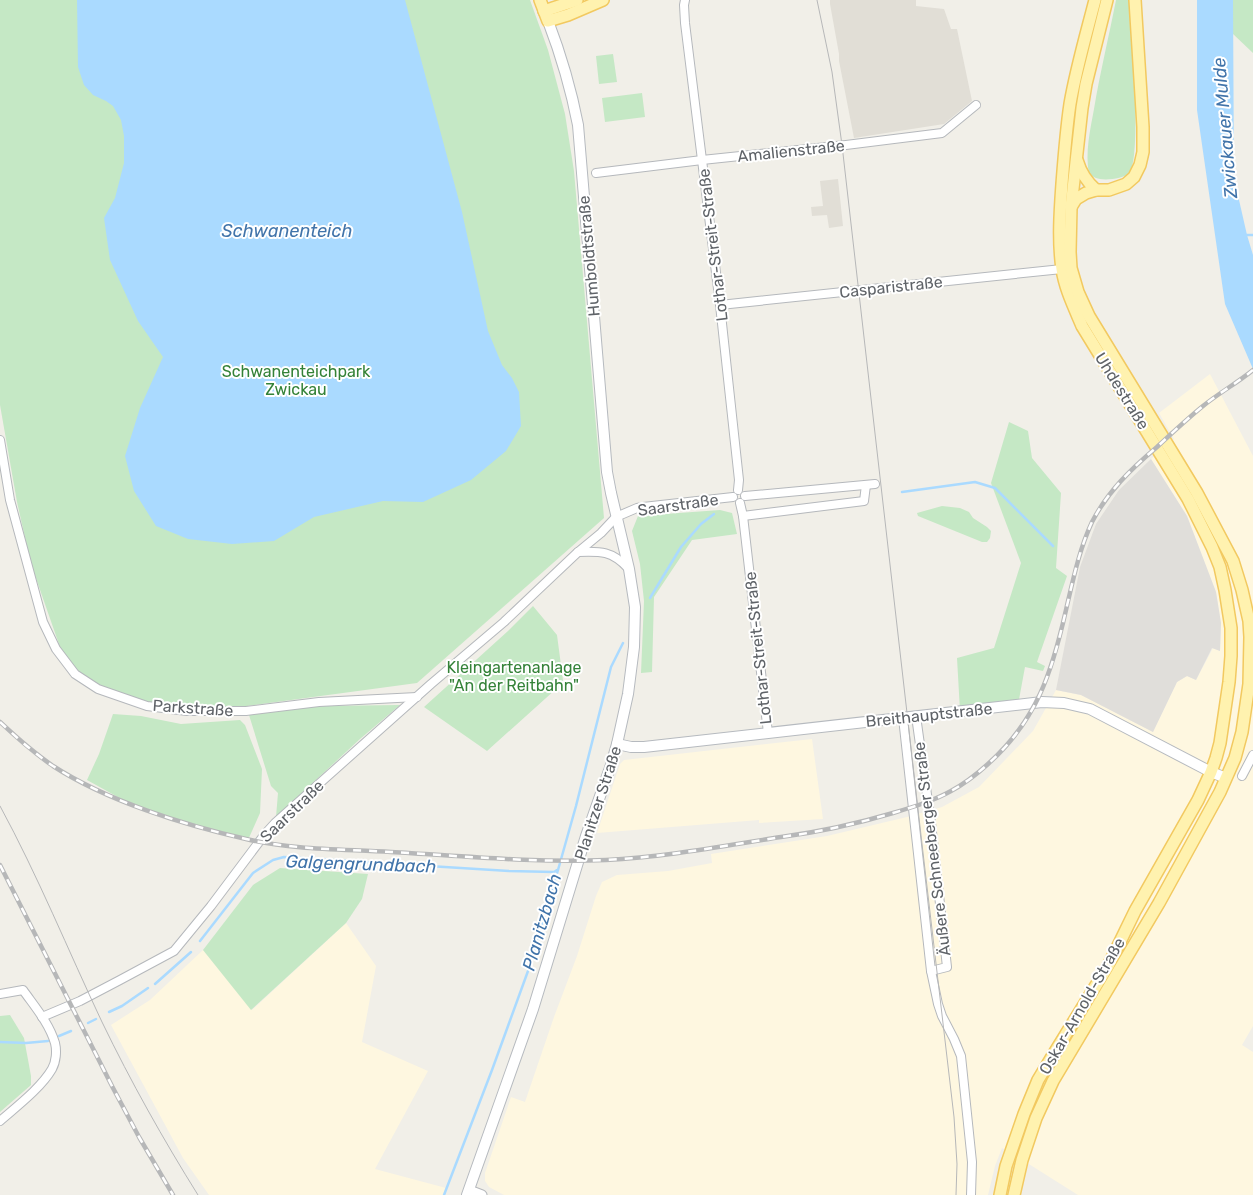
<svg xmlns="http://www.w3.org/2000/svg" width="1253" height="1195" font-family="Rubik,sans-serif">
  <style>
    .commercial { fill: #fef7e0 }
    .industrial { fill: #e0deda }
    .education { fill: #e1ded6 }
    .green { fill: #c5e8c5 }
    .water { fill: #aadaff }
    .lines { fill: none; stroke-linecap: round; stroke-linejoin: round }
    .stream { stroke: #aadaff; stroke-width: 2.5 }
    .minor-casing { stroke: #b5b8bc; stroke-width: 10 }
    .tertiary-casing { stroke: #b5b8bc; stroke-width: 11 }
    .secondary-casing { stroke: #b6babf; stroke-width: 12 }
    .primary-casing { stroke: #f2c960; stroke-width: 14 }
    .minor { stroke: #fff; stroke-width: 8 }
    .tertiary { stroke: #fff; stroke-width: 9 }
    .secondary { stroke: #fff; stroke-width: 10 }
    .primary { stroke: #fff2af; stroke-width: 11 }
    .tram { stroke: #b6b7b8; stroke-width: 1 }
    .rail-casing { stroke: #b6b7b8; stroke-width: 4.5 }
    .rail { stroke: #fff; stroke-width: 2.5; stroke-dasharray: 8; stroke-linecap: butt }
    .labels { text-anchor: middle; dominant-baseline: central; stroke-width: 4; stroke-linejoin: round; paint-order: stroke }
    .street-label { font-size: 16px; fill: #5f6368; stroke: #fff }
    .park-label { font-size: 16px; fill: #348238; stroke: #fff }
    .water-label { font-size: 18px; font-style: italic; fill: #4174aa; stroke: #fff }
  </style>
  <rect width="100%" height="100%" fill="#f1efe8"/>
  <!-- commercial -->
  <g class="commercial">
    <polygon points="1210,374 1253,456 1253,1026 1242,1045 1253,1052 1253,1195 1078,1195 1032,1166 1002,1148 995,1166 988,1195 504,1195 489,1187 485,1181 485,1173 511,1097 525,1102 554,1017 577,956 596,896 602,882 617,875 668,871 712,863 711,854 827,836 907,817 942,807 979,787 1033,731 1056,690 1081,695 1153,732 1177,682 1187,676 1196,680 1213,648 1220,651 1221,623 1216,592 1187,516 1151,459 1174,439 1159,413"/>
    <polygon points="812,739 823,819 759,823 759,820 597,833 620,764 624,760"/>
    <polygon points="346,923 376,966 362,1042 428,1071 375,1169 446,1188 443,1195 209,1195 183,1158 111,1025 150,1000 203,950 252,1010"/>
  </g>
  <!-- industrial -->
  <polygon class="industrial" points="1151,459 1187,516 1216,592 1221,623 1220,651 1212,648 1196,680 1187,676 1177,682 1153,732 1081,695 1056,690 1080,567 1096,524 1119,490"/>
  <!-- education -->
  <g class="education">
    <polygon points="830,0 916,0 916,6 944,9 951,29 957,29 972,101 944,124 854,138 839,61 839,54 830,4"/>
    <polygon points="838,179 843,226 829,228 827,215 812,216 811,207 823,206 820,181"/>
  </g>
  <!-- green -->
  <g class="green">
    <polygon points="0,0 530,0 548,50 565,114 574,171 604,518 417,683 240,707 190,710 152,705 108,691 88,679 74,667 61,650 31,564 17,502 0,405"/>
    <path d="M1116 0H1130L1131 9C1132 33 1142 161 1129 173 1124 179 1103 181 1096 178 1093 177 1091 175 1089 174 1085 152 1090 131 1094 109 1100 73 1109 36 1116 0Z"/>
    <polygon points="1233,0 1253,0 1253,53 1232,33"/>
    <polygon points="613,54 617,82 599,84 596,56"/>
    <polygon points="642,93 645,117 605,122 602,98"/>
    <polygon points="1009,422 1028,431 1032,458 1061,493 1056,568 1067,576 1037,662 1045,666 1043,671 1025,667 1018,705 960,711 957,658 994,648 1021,563 991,483"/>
    <polygon points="942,506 960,508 969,512 973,518 987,527 991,531 990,538 987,542 982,542 918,516 917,513"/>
    <polygon points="720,510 732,513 737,534 692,540 654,597 652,672 641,673 644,601 640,564 632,531 638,516"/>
    <polygon points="533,606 557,635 564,688 556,689 487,751 424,707 508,631"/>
    <polygon points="400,705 360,739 276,817 278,793 271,786 249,715 320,706"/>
    <polygon points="113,714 141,716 181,724 240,720 245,725 262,769 260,813 248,840 183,822 134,806 87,780 99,754"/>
    <polygon points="280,868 368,874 362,899 346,923 251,1010 203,950 253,885"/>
    <polygon points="10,1015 24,1038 31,1076 31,1085 0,1112 0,1016"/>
  </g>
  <!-- water -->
  <g class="water">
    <polygon points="77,0 405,0 462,212 488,331 502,365 512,378 519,392 521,426 506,451 471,480 423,502 383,501 314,517 274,541 232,544 188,539 156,526 134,491 125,456 140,408 163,357 138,321 110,260 104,218 115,198 124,163 124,136 121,120 113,106 106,101 93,95 84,85 78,67"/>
    <polygon points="1197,0 1233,0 1234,178 1247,235 1253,255 1253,369 1225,304 1197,110"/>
  </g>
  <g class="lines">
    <!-- stream -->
    <g class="stream">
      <polyline points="1245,235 1253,235"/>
      <polyline points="902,492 975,482 995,488 1053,546"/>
      <polyline points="650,598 681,547 701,524 714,514"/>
      <polyline points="200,941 253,873 273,860 284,857 509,871 554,872 557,870"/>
      <polyline points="155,984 191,952"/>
      <polyline points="109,1012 122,1006 148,988"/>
      <polyline points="88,1023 96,1019"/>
      <polyline points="59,1036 71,1031"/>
      <polyline points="0,1042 26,1043 48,1041"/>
      <polyline points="444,1195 492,1070 528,971 558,870 576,806 611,667 623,643"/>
    </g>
    <defs>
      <g id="minor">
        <polyline points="685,0 684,5 685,23 720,305 739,480 738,490"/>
        <polyline points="596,173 702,160 846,145 942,133 976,105"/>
        <polyline points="720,305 1062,269"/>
        <polyline points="0,440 10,500 43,622 56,649 75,674 98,689 147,706 187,711 246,711 319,702 417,697"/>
        <polyline points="745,496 875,484"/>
        <polyline points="740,503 743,516 768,733"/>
        <polyline points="743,516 864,501 866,485"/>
        <path d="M578 552C601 551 612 551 628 568"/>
        <polyline points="916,716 931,823 947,967 931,971"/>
        <polyline points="903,718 931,971 938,1004 942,1016 954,1039 961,1056 972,1162 971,1195"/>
        <polyline points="1242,776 1253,755"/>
        <path d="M0 994 23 990C35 1007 49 1023 55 1043 57 1051 56 1062 52 1069 41 1088 16 1107 0 1121"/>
        <polyline points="42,1017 80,1001 120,980 174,951 211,906 265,834 275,823 431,684 504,622 578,552 601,533 616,517 637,508 643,507 733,497"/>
      </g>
      <polyline id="tertiary" points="469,1190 482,1195"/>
      <g id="secondary">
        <polyline points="617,744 631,747 644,747 1042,702 1064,703 1090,709 1211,772 1226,778"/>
        <path d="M467 1195 533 1009 586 836 611 765 617 744 628 694 634 647 635 607 629 569 611 493 607 472 578 125C571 89 561 55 548 21"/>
      </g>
      <g id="primary">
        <polyline points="540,0 548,21 568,15 603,0"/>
        <polyline points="544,11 577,0"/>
        <path d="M1077 160C1081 173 1086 181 1096 190"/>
        <polyline points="1071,207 1076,199 1086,193 1096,190 1109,190 1126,184 1134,177 1140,165 1143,152 1143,127 1135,0"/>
        <path d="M1000 1195 1006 1166 1024 1114 1038 1080 1053 1055 1108 966 1118 946 1135 911 1198 800 1211 772 1216 758 1220 743 1229 682 1231 656V628L1225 590 1220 567 1212 547 1188 499 1082 326C1074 307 1065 289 1062 269 1058 241 1060 212 1062 184 1064 158 1066 131 1070 104 1076 69 1086 35 1095 0"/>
        <polyline points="1014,1195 1022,1160 1036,1118 1053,1081 1159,903 1220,792 1235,758 1242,732 1249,684 1250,637 1249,621 1242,590 1233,561 1197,493 1089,316 1078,292 1071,268 1070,252 1071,207 1082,108 1086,84 1107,0"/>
      </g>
    </defs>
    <!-- minor casing -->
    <use href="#minor" class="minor-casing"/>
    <!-- tertiary casing -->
    <use href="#tertiary" class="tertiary-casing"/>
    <!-- secondary casing -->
    <use href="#secondary" class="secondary-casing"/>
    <!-- primary casing -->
    <use href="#primary" class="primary-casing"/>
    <!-- minor -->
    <use href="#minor" class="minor"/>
    <!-- tertiary -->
    <use href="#tertiary" class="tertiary"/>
    <!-- secondary -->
    <use href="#secondary" class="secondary"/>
    <!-- primary -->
    <use href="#primary" class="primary"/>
    <!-- tram -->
    <g class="tram">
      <polyline points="817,0 832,72 842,145 922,844 954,1117 957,1164 956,1195"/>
      <path d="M0 806C38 876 68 950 102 1022 131 1082 163 1139 198 1195"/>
    </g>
    <defs>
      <g id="rail">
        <path d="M0 722C17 738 34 753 53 766 107 801 184 825 246 839 294 850 343 849 391 852 463 856 535 863 606 860 665 857 723 846 781 837 819 832 856 824 893 813 913 807 933 801 951 791 964 784 977 774 988 764 1037 720 1052 672 1066 610 1073 580 1079 550 1092 522 1108 491 1131 469 1157 447 1172 433 1187 419 1203 406 1219 393 1237 383 1253 370"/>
        <polyline points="0,865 113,1088 139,1137 173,1195"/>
      </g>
    </defs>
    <!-- rail casing -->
    <use href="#rail" class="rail-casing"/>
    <!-- rail -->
    <use href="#rail" class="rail"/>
  </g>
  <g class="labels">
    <!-- street labels -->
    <g class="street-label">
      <text transform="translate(791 151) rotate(-6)">Amalienstraße</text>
      <text transform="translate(713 245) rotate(-97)">Lothar-Streit-Straße</text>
      <text transform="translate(589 256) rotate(-95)">Humboldtstraße</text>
      <text transform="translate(891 287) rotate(-6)">Casparistraße</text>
      <text transform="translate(1122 391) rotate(58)">Uhdestraße</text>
      <text transform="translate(678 505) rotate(-8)">Saarstraße</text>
      <text transform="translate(758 648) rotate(-96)">Lothar-Streit-Straße</text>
      <text transform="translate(193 708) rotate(4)">Parkstraße</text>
      <text transform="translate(929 715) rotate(-6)">Breithauptstraße</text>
      <text transform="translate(598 803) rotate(-72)">Planitzer Straße</text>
      <text transform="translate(292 811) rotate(-44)">Saarstraße</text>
      <text transform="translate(932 849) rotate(-97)">Äußere Schneeberger Straße</text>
      <text transform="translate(1082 1006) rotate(-60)">Oskar-Arnold-Straße</text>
    </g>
    <!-- park labels -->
    <g class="park-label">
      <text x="296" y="371">Schwanenteichpark<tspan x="296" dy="18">Zwickau</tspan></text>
      <text x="514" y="667">Kleingartenanlage<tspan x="514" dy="18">"An der Reitbahn"</tspan></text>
    </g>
    <!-- water labels -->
    <g class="water-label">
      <text transform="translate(1225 128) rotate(-95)">Zwickauer Mulde</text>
      <text x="287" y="231">Schwanenteich</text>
      <text transform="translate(361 864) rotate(2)">Galgengrundbach</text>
      <text transform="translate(542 922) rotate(-74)">Planitzbach</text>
    </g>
  </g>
</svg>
